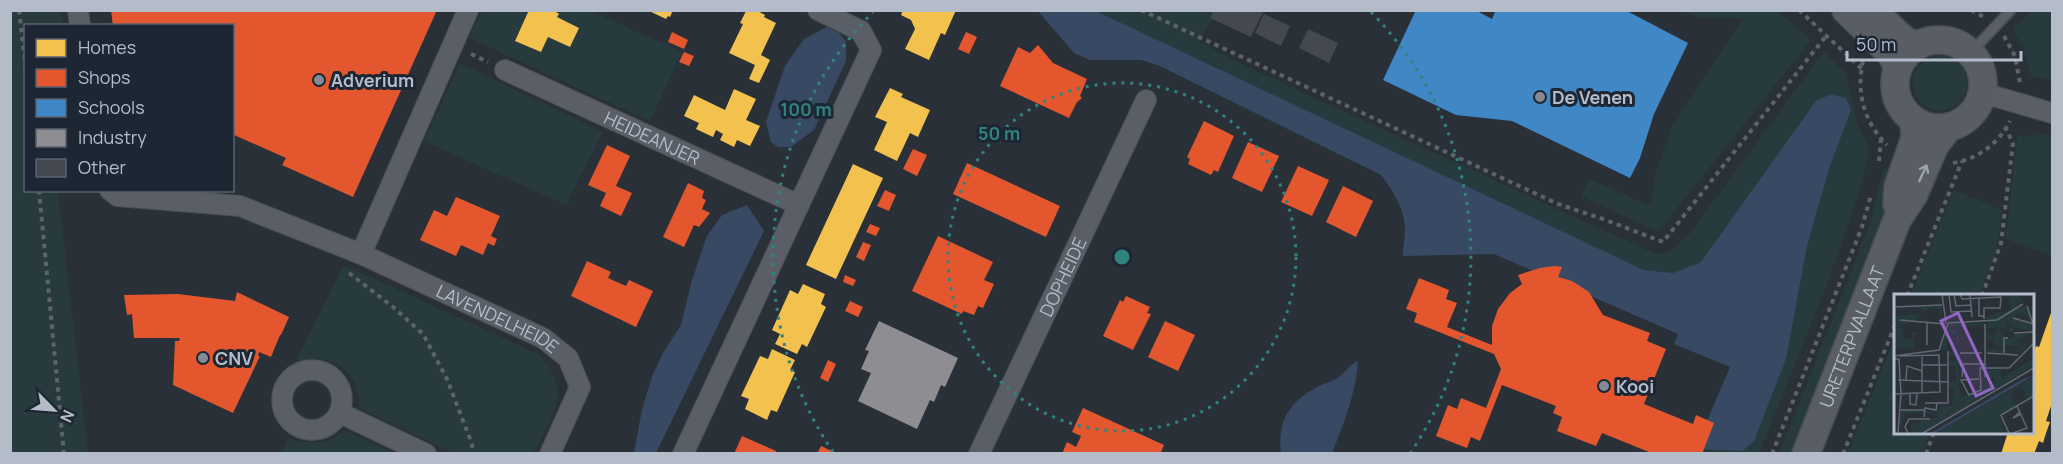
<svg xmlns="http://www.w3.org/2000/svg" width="2063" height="464" font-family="Manrope,sans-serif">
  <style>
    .green { fill: #273a3e }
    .water { fill: #384963 }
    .homes { fill: #f2c14e }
    .shops { fill: #e4572e }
    .schools { fill: #3f88c5 }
    .industry { fill: #8d8d92 }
    .building { fill: #444950 }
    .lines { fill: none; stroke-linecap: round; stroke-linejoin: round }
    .service-casing { stroke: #484c53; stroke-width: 12 }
    .minor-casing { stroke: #484c53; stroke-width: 22 }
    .secondary-casing { stroke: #484c53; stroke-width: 30 }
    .path { stroke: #5d636a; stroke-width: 4; stroke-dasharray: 4.5 4.5; stroke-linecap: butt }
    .service { stroke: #5a5e66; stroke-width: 9 }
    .minor { stroke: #5a5e66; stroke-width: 20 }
    .secondary { stroke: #595d64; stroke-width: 27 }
    .oneway { stroke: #9da4b0 }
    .ring { fill: none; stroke: #308480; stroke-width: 3; stroke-dasharray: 3 6 }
    .poi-dot { fill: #848b96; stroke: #1d2633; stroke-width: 2 }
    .labels { text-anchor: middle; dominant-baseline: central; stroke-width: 6; stroke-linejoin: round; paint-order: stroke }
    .poi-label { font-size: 18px; font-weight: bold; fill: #b4bcc9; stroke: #1d2633; text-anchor: start }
    .street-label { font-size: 18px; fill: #b4bcc9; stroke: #1d2633 }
    .inset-road { fill: none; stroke: #616872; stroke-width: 1.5 }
    .view { fill: #9266c3; fill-opacity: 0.15; stroke: #9266c3; stroke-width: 3 }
    .inset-edge { fill: none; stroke: #b4bcc9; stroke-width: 3 }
    .centre { fill: #308480; stroke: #1d2633; stroke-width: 3 }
    .ring-label { font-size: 18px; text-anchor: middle; font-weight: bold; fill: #308480; stroke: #1d2633; stroke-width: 6; stroke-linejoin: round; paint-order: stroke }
  </style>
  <rect width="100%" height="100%" fill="#2a3038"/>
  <!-- green -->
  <g class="green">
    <polygon points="10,11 61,11 62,25 26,26 26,190 74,191 58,193 88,453 11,453"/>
    <polygon points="482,11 591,11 682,52 650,121 469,38"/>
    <polygon points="1096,11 1218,11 1199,41 1233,60 1325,103 1656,254 1668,252 1687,237 1824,52 1846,73 1857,123 1869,149 1863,181 1825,290 1759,453 1694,453 1695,449 1743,451 1754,441 1786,359 1807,246 1829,169 1851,110 1846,98 1831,94 1701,262 1673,273 1644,270"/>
    <polygon points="1683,11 1778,11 1811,40 1658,232 1581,196 1589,179 1651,206 1656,172 1671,129 1744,18 1700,18"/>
    <polygon points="2032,11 2052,11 2052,81 2031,76 2023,47 2014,32 2015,28"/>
    <circle cx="1940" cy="83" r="27"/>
    <polygon points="460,63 603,132 566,205 424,141"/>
    <polygon points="2052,134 2052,256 2006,239 2017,136"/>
    <polygon points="1884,168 1896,171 1880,240 1796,453 1779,454 1870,224"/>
    <polygon points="1954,190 2002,210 1998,243 1979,296 1911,296"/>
    <path d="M344 265 538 354C549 363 559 382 558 396 556 411 541 440 533 453H453L359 408C362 371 327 347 294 365Z"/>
    <polygon points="1895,337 1895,432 1930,433 1923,453 1848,453"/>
    <polygon points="345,431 395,453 281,453 288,438 302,442 327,442"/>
  </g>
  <!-- water -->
  <g class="water">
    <path d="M1038 11H1096L1644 270 1673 273 1701 262 1816 101 1831 94 1846 98 1851 110 1829 169 1807 246 1786 359 1754 441 1743 451 1695 449 1730 367 1674 344 1678 334 1494 254 1403 256C1403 246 1405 236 1405 227 1404 208 1392 189 1381 175L1160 66 1141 60H1090L1074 53Z"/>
    <polygon points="827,27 839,33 846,42 846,61 814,130 791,147 778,147 771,142 766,122 785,66 804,39"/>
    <polygon points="747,205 764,231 656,453 634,453 642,409 653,374 663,353 681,325 692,280 707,236 722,215"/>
    <path d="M1358 361C1356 393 1344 423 1332 453H1281C1277 420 1290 401 1319 386 1324 383 1331 382 1336 379 1344 374 1349 365 1358 361Z"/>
  </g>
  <!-- homes -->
  <g class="homes">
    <polygon points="529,10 553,10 559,14 557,17 579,28 570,47 548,37 541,52 515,41"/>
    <polygon points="647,10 673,10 670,17 668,16 666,19"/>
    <polygon points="749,10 756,10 765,15 764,17 776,23 761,55 770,60 759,83 749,79 755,65 729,53 743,24 740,23 746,11"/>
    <polygon points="903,10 956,10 945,35 941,33 929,60 905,49 915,29 911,20 901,15"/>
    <polygon points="890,88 903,94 901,97 930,110 918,137 910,133 897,161 874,150 887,122 875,117"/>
    <polygon points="734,89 756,99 746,120 760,126 750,146 737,140 734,147 720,140 723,134 716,130 713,137 696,129 699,123 684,116 694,95 725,110"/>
    <polygon points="853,164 883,178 836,279 806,265"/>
    <polygon points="803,284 825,294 821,304 826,307 807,347 802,344 797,354 775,344 780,334 772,330 790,290 798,294"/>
    <polygon points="2052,310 2052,403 2046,421 2050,422 2046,433 2043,443 2039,441 2034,454 2001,454 2008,432 2032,432 2032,359 2036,346 2039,347"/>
    <polygon points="772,349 795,360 790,370 795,372 777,412 771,410 767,420 745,409 749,399 741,396 760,356 768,359"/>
  </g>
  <!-- shops -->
  <g class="shops">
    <polygon points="111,10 437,10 353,197 282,165 286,158 232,134 232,26 113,26"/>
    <polygon points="672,32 688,40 684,49 668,42"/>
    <polygon points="966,32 977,37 969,54 958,49"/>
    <polygon points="1038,45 1053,63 1087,79 1080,96 1082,98 1077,102 1069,118 1000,86 1018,47 1030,53"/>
    <polygon points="684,52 694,56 689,66 679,62"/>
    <polygon points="1204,121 1234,136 1218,172 1214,170 1211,175 1188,164 1190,159 1187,157"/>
    <polygon points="1248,142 1279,156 1262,192 1232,178"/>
    <polygon points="607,145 630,156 616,186 632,193 621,216 600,206 606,193 588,185"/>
    <polygon points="913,149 927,155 917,176 903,169"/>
    <polygon points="967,163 1060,206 1046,237 953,194"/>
    <polygon points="1298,166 1329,180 1312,216 1281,202"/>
    <polygon points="688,183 704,191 702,198 706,200 702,209 710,213 699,227 694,225 684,247 663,237"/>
    <polygon points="1343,186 1373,201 1356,237 1326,222"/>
    <polygon points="885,190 896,195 889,211 877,206"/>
    <polygon points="456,197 500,216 491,236 497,239 494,246 488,243 483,255 461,245 456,256 420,240 434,210 447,216"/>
    <polygon points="870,224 880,228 876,236 866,232"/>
    <polygon points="938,236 993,262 984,280 994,284 983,308 978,306 974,315 963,311 962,314 912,291"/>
    <polygon points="863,242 871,245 864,261 856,257"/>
    <polygon points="587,261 611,272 608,278 626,286 629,280 653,291 636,327 571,296"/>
    <polygon points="1555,266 1562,267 1558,277 1572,281 1589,292 1603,315 1650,333 1647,341 1666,349 1644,404 1693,424 1696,415 1714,423 1702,454 1654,454 1602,433 1596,446 1557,431 1562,417 1553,413 1556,406 1502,385 1480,441 1471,437 1467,448 1436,436 1448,405 1457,409 1461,398 1486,408 1501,369 1494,354 1414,322 1417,313 1406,309 1419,278 1449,290 1446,299 1457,303 1447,327 1492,345 1492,326 1498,309 1510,293 1522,284 1518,275 1540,268"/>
    <polygon points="845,275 856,280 853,286 843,282"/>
    <polygon points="237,292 289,317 281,335 280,335 271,357 259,352 258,356 260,356 233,413 173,385 175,341 179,341 180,338 134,338 132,314 127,315 124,295 178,294 235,301"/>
    <polygon points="1126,296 1150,307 1147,313 1151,314 1133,350 1103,336 1120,300 1123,302"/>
    <polygon points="850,301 863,307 858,317 845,311"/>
    <polygon points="1165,321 1195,335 1178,371 1148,357"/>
    <polygon points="828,360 836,364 828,382 820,378"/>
    <polygon points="1083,408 1164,445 1160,454 1062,454 1067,442 1076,447 1081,436 1072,432"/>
    <polygon points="742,436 776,451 775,454 734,454"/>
    <polygon points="821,446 838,454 817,454"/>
  </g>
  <!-- schools -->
  <polygon class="schools" points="1416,10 1475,10 1492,19 1496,10 1625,10 1688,43 1654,114 1640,158 1630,178 1512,121 1456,115 1383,80"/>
  <!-- industry -->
  <polygon class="industry" points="879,321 958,358 945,387 941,385 934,402 930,400 917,429 858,401 871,373 861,369 869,351 865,350"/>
  <!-- building -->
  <g class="building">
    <polygon points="1214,10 1264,10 1251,37 1210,18"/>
    <polygon points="1264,14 1290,26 1281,46 1255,33"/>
    <polygon points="1308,29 1338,43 1329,63 1299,48"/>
  </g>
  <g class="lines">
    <defs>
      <polyline id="service" points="1971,52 2011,10"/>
      <g id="minor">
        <polyline points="78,10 80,26"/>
        <path id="s1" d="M505 70 799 205"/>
        <polyline points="1983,93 2052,113"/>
        <path id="s2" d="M110 190 117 196 240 206 361 254 543 338 568 358 580 387 550 454"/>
        <polyline points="361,254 468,10"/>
        <circle cx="312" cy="400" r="30"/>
        <polyline points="340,413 426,454"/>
        <polyline points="683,454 871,50 861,31 818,10"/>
        <path id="s3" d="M979 454 1146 100"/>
      </g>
      <g id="secondary">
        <polyline points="1846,10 1891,54 1898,67"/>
        <polyline points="1872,10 1904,40 1916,45"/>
        <circle cx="1939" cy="84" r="44"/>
        <polyline points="1897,204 1898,187 1915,138 1914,120"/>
        <path id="s4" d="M1806 454 1897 220 1914 194 1935 145 1949 127"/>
      </g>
    </defs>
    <!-- service casing -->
    <use href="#service" class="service-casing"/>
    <!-- minor casing -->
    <use href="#minor" class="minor-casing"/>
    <!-- secondary casing -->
    <use href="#secondary" class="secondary-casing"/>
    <!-- path -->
    <g class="path">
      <polyline points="19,10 26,70"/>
      <polyline points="1141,10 1558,204 1603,219 1663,242 1826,36"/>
      <polyline points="1799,10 1862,69"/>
      <polyline points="1971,10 1984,17"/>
      <polyline points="2004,36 2015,56 2020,83"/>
      <polyline points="471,54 488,62"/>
      <path d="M1863 61C1856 93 1864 122 1887 145"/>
      <polyline points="1879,161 1881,139"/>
      <path d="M1953 163C1978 159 1999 143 2010 121"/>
      <polyline points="39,190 64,454"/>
      <polyline points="349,273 393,307 423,334 447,379 472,444 473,454"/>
      <polyline points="1907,296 1962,161"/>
      <polyline points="1982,296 2001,243 2013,143 2006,129"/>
      <polyline points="1772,454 1862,227 1871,195"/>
      <polyline points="1843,454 1895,325"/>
      <polyline points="1926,454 1934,432"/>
    </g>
    <!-- service -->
    <use href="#service" class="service"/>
    <!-- minor -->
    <use href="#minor" class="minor"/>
    <!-- secondary -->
    <use href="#secondary" class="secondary"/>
  </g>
  <!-- one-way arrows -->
  <defs><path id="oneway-shaft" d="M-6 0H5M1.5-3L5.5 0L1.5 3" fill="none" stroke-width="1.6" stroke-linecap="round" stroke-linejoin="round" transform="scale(1.5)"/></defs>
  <use class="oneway" href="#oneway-shaft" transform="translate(1923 173) rotate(-65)"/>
  <!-- distance rings -->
  <g class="ring">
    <circle cx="1122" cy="257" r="174"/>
    <path d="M833 452A349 349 0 0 1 873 12M1371 12A349 349 0 0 1 1411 452"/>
  </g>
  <!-- markers -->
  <g class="poi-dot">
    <circle cx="319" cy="80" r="6"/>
    <circle cx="1540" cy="97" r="6"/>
    <circle cx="203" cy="358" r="6"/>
    <circle cx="1604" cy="386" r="6"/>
  </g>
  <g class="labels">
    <!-- poi labels -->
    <g class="poi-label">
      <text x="331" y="80">Adverium</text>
      <text x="1552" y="97">De Venen</text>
      <text x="215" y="358">CNV</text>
      <text x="1616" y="386">Kooi</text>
    </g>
    <!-- street labels -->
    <g class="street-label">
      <text stroke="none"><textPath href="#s1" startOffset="162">HEIDEANJER</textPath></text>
      <text stroke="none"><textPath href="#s3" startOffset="196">DOPHEIDE</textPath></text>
      <text stroke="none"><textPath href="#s2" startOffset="414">LAVENDELHEIDE</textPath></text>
      <text stroke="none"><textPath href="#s4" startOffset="126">URETERPVALLAAT</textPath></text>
    </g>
  </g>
  <!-- overview -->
  <g transform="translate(1894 294)">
    <rect width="140" height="140" fill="#2a3038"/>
    <path d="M103 0H123L128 6 110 24 128 11 125 15 132 12 135 17 138 28 128 19 122 20 121 25 138 28 139 38 120 33 119 39H116L115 33H120L113 28 112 35 104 34 109 37 110 45 120 44V40L139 39 123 46 128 54 131 48 132 54 139 48 136 52 124 60 130 55 119 58 125 56V51H111V57L115 58H95L92 55V50L96 57 102 54 108 57 110 54 101 51V46H92V37L99 44 104 33 93 35 95 27 91 23 117 16 116 4ZM48 12 49 29 45 27 46 16 35 14 18 29 0 33V22L27 20V14L16 13ZM87 29 89 32 54 33 64 38 66 104 101 89 100 83 93 84V76H107V85L139 65V72L27 139H17V130L45 123 29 118 11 120 4 139 7 117H34L44 120 46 112H58L60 95H55V88H61L62 95V72L54 71V68L62 67V63L54 62 55 58H63V41L53 39V57L47 56 53 34 56 30ZM1 34H8L9 45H18V38H28L20 41V54L2 55 0 60ZM139 84V102L134 105 128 92 122 95 117 100 122 112 107 121 114 139 106 122 110 137 103 139H41Z" fill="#273a3e"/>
    <path d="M139 82 41 139H37L129 85Z" fill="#384963"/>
    <path class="inset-road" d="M48 0 52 29M55 0 57 18 77 17M60 0 62 12 77 11M66 0 68 5 107 3 106 14H90V25M76 0 78 23M85 5V22H90M133 12 139 30M0 13 48 11M119 24 140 30M6 26 51 30M33 28V51M54 29 103 26 129 10M91 30V57M120 39 140 38M66 59H88M93 59 124 61M110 59V44H114M0 62 45 56 54 29M0 65H5L7 100M28 71H53M68 83 69 70H91M91 83V57V61M85 85 67 86 75 101 87 96 86 74H115L140 49M4 86 54 88M12 86 13 72 28 77M0 100 46 98 45 61 6 62M16 100V110L22 111 23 100M28 100V63M31 109H54V57M7 116H31M126 118 119 124 127 120M30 123 31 114 42 116 43 109M4 139 7 100M14 139 11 133 15 125H36M29 139 140 74M115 139 107 121 140 102M119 139 133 134 123 112"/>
    <path class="view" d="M64 19 99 94 82 102 47 27Z"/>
    <rect width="140" height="140" class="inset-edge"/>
  </g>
  <circle cx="1122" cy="257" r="9" class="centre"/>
  <g class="ring-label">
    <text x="806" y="116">100 m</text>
    <text x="999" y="140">50 m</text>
  </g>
  <!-- border -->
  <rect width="2063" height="464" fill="none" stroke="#b4bcc9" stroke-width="24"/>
  <!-- legend -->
  <rect x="24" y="24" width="210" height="168" fill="#1d2633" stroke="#59626f" stroke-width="1.5"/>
  <rect x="36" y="39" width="30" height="18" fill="#f2c14e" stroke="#59626f" stroke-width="1.5"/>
  <text x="78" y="54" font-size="18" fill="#b4bcc9">Homes</text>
  <rect x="36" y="69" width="30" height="18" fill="#e4572e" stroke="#59626f" stroke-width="1.5"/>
  <text x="78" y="84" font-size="18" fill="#b4bcc9">Shops</text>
  <rect x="36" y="99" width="30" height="18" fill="#3f88c5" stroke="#59626f" stroke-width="1.5"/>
  <text x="78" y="114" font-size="18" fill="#b4bcc9">Schools</text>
  <rect x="36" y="129" width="30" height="18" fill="#8d8d92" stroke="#59626f" stroke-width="1.5"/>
  <text x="78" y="144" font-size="18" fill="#b4bcc9">Industry</text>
  <rect x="36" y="159" width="30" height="18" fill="#444950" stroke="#59626f" stroke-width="1.5"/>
  <text x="78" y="174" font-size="18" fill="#b4bcc9">Other</text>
  <!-- north arrow -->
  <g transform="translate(54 410) rotate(115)" stroke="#1d2633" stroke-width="4.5" paint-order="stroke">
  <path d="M0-4.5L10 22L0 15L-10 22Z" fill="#b4bcc9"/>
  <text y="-9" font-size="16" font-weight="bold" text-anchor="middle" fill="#b4bcc9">N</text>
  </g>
  <!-- scale -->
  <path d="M1847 51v9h174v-9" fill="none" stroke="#b4bcc9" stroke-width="3"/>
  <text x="1856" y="51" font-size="18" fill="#b4bcc9" stroke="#1d2633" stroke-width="4.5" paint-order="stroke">50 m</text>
</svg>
